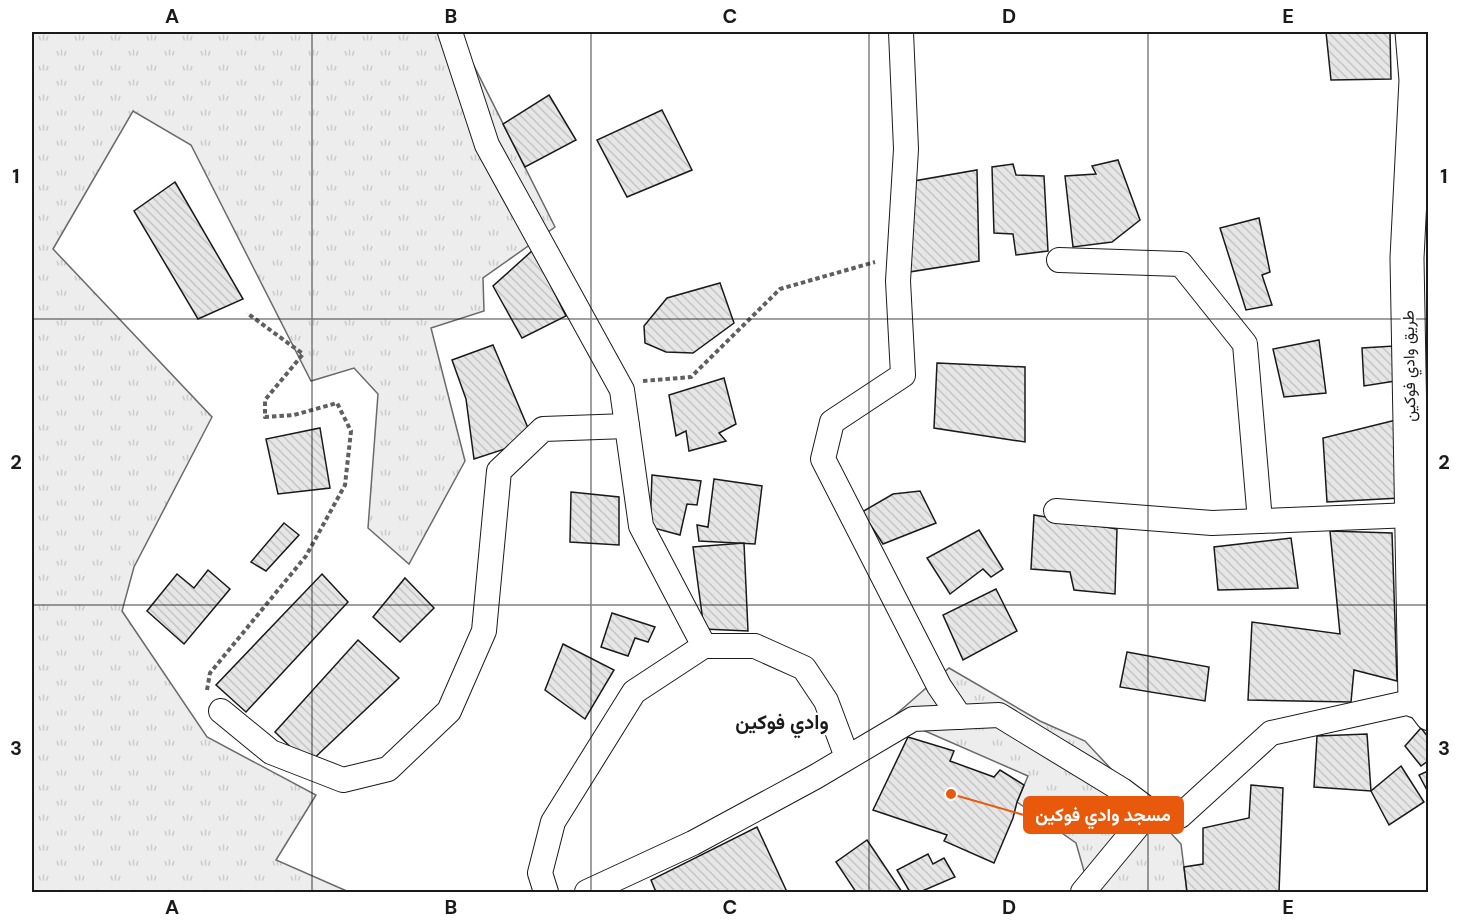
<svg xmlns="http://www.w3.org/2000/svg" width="1460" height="924" font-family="'DM Sans',Vazirmatn,sans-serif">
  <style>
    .grass { fill: url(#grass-tufts); stroke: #6a6a6a; stroke-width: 1.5 }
    .building { fill: url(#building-back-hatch); stroke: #1a1a1a; stroke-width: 1.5 }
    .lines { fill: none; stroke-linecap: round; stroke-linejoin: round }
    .street-casing { stroke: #1a1a1a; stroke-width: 26 }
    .secondary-casing { stroke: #1a1a1a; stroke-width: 35 }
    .path { stroke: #5f5f5f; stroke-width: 4; stroke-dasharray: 4.5 3; stroke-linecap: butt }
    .street { stroke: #fff; stroke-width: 24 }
    .secondary { stroke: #fff; stroke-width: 33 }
    .grid { fill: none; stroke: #1a1a1a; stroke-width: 1.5; stroke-opacity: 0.55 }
    .labels { text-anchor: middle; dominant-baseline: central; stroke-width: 4.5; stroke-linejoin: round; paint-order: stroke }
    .street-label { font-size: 16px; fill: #1a1a1a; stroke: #fff }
    .quarter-label { font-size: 20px; font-weight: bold; fill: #1a1a1a; stroke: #fff }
    .leader { fill: none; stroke: #e8590c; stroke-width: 2 }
    .callout-dot { fill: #e8590c; stroke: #fff; stroke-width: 2 }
    .callout { fill: #e8590c; stroke: #e8590c; stroke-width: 2 }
    .callout-label { font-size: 18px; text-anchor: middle; font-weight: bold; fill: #fff }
    .neatline { fill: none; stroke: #1a1a1a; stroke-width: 2 }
    .grid-label { font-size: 20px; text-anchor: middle; font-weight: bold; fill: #1a1a1a }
  </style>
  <defs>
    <pattern id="grass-tufts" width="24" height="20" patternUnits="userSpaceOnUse" patternTransform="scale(1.5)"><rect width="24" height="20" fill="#ededed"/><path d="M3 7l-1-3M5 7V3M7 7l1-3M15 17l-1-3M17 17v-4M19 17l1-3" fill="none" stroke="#cbcbcb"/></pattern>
    <pattern id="building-back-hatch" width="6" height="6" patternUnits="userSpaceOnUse" patternTransform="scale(1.5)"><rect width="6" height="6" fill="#e6e6e6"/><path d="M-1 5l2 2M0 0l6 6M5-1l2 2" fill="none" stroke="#c5c5c5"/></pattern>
  </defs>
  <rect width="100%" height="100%" fill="#fff"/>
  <!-- grass -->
  <g class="grass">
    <polygon points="32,32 457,32 555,227 483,278 484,311 431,328 465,461 409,564 368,528 378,394 354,368 311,381 191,145 133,111 53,249 212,417 134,567 122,611 207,737 316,795 276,860 349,892 32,892"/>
    <polygon points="949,668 1040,721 1085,741 1181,844 1187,892 1090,892 1076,843 1017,802 1028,776 893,717"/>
  </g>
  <!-- building -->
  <g class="building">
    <polygon points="1326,32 1390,32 1391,79 1331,80"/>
    <polygon points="549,95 576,140 525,167 503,124"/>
    <polygon points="662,110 692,170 627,197 597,140"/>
    <polygon points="1118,160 1140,220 1112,242 1073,247 1065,176 1096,174 1092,166"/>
    <polygon points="1013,164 1016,175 1044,176 1048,251 1016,255 1013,234 994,233 992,167"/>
    <polygon points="977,170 979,261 909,272 914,181"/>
    <polygon points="175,182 243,299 198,319 134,211"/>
    <polygon points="1259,218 1270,272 1262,275 1272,305 1246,310 1220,228"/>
    <polygon points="533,250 566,316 522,338 493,286"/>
    <polygon points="720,283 734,323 693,353 666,352 645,343 644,326 667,298"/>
    <polygon points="1319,340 1326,393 1284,397 1273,349"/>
    <polygon points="493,345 528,428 517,445 474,459 466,399 452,360"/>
    <polygon points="1394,346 1395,381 1364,386 1362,348"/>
    <polygon points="937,363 1025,367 1025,442 934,428"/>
    <polygon points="724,378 736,424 719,433 726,441 689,451 686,431 676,436 669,395"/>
    <polygon points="1396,420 1400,498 1327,502 1323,438"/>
    <polygon points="320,428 330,488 278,494 266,439"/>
    <polygon points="652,475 701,481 697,505 687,504 680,535 650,527"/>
    <polygon points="714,479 762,486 755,544 699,541 697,525 708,527"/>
    <polygon points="920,491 936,523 883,544 862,512 893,494"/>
    <polygon points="571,492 619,497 619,545 570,542"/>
    <polygon points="1034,515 1117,529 1115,594 1074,590 1070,572 1031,569"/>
    <polygon points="284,523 299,535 266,571 251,562"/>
    <polygon points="979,530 1003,569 991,577 983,569 950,594 927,558"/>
    <polygon points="1330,531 1392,533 1397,681 1354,670 1351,702 1248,700 1252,622 1340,634"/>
    <polygon points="1291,538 1298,588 1218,590 1214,547"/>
    <polygon points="744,543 748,631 704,629 693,547"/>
    <polygon points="208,570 230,589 184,644 147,611 177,574 194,588"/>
    <polygon points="322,574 348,602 246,712 216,685"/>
    <polygon points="405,578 434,608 400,642 373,617"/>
    <polygon points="996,589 1017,631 963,660 943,615"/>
    <polygon points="612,613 655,627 648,642 635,638 628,656 601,647"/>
    <polygon points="358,640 399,678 308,764 275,732"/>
    <polygon points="563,644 614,670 585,719 545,690"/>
    <polygon points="1127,652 1209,667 1205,701 1120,687"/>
    <polygon points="1421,728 1428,737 1428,761 1421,766 1405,746"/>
    <polygon points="1367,734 1371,791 1314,787 1317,736"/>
    <polygon points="908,737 954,751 950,761 994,777 1000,770 1024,785 1017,802 1013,818 994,863 944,841 947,835 873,810"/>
    <polygon points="1401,766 1424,802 1389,825 1371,791"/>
    <polygon points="1428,771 1428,792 1419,775"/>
    <polygon points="1251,785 1283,788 1279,892 1187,892 1184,867 1203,864 1203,828 1249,818"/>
    <polygon points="757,827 787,892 656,892 651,880"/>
    <polygon points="867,840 902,892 856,892 836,862"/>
    <polygon points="928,854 933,864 944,858 955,877 920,892 910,892 897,870"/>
  </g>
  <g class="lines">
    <defs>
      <g id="street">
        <polyline points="450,32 487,145 622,390 641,526 704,646 634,692 553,822 540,873 546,892"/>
        <polyline points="901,32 906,149 898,281 903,375 832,422 823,459 939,686 960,717"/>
        <polyline points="1059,260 1181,264 1245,344 1260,521"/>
        <polyline points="1056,511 1212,523 1412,515"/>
        <polyline points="704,646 755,646 804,668 826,701 847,757"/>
        <polyline points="221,711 271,752 343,780 388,769 449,711 484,631 499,471 543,429 627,426"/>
        <polyline points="587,892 693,843 815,777 913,719 999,715 1122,790 1150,811 1180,816 1271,733 1415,701 1428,718"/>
        <polyline points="1083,892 1150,811"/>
      </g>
      <polyline id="secondary" points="1412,32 1416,80 1407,258 1415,701"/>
    </defs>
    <!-- street casing -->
    <use href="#street" class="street-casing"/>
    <!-- secondary casing -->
    <use href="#secondary" class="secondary-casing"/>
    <!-- path -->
    <g class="path">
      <polyline points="643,381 691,377 780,289 875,262"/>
      <polyline points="207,690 210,673 306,556 345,485 351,431 337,403 294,415 265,417 265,400 303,354 247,313"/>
    </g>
    <!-- street -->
    <use href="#street" class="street"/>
    <!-- secondary -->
    <use href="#secondary" class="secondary"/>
  </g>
  <!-- grid -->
  <path class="grid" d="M312 32V892M591 32V892M869 32V892M1148 32V892M32 319H1428M32 605H1428"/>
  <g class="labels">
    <!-- street labels -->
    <g class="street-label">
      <text transform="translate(1409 366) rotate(-91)">طريق وادي فوکين</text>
    </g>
    <!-- quarter labels -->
    <g class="quarter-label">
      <text x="782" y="722">وادي فوكين</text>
    </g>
  </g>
  <!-- callouts -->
  <path class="leader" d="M951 794L1024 815"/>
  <circle class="callout-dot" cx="951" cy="794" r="6"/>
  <rect class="callout" x="1024" y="797" width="159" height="36" rx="6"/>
  <g class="callout-label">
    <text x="1103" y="821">مسجد وادي فوكين</text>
  </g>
  <!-- border -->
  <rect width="1460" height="924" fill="none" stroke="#ffffff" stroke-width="66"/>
  <rect x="33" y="33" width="1394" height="858" class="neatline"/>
  <g class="grid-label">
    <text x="172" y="23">A</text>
    <text x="451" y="23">B</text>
    <text x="730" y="23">C</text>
    <text x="1009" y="23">D</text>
    <text x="1288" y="23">E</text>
    <text x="16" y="183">1</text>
    <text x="1444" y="183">1</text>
    <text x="16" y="469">2</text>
    <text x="1444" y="469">2</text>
    <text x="16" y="755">3</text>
    <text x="1444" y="755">3</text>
    <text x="172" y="914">A</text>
    <text x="451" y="914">B</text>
    <text x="730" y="914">C</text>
    <text x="1009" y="914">D</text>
    <text x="1288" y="914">E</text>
  </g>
</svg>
